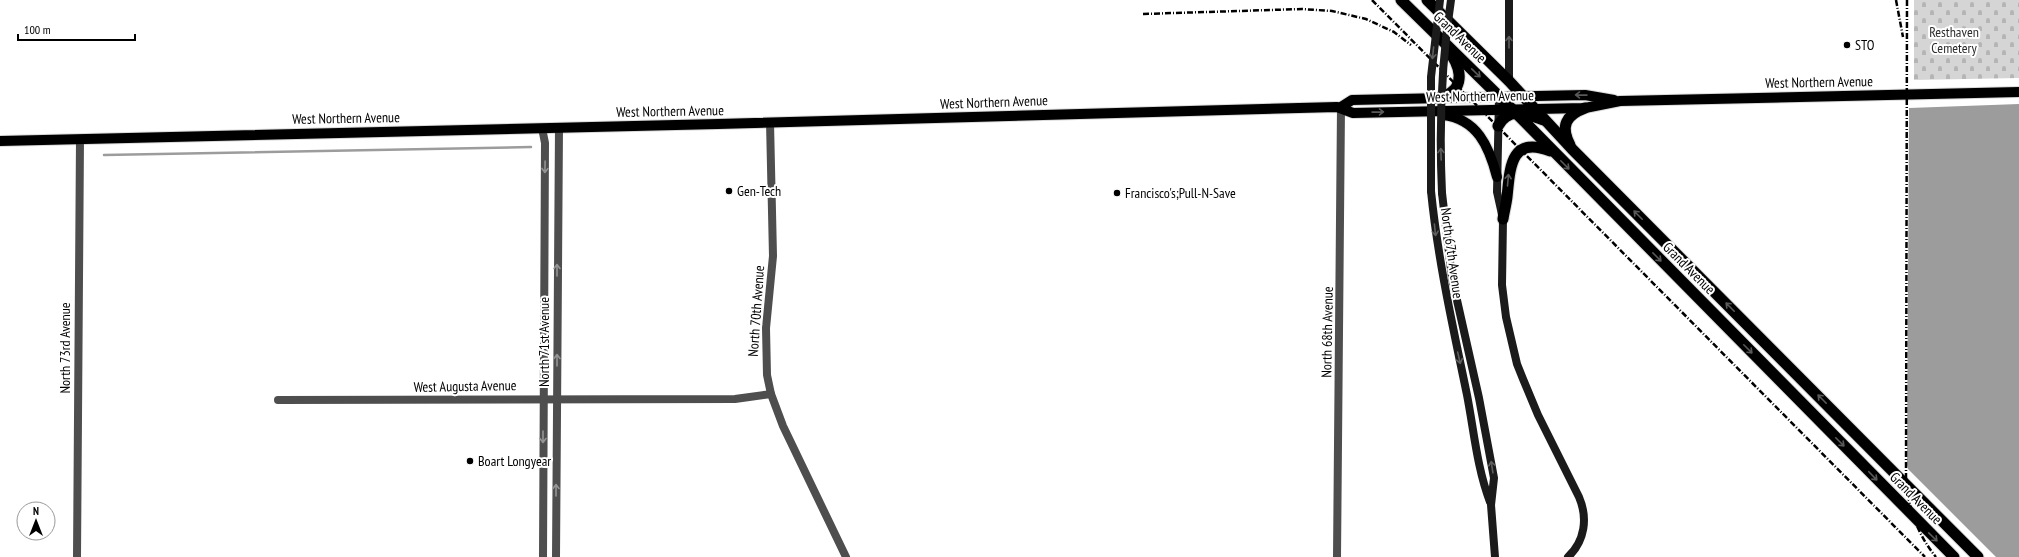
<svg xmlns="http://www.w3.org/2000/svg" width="2019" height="557" font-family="'PT Sans Narrow',sans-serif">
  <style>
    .cemetery { fill: url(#cemetery-stones) }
    .water { fill: #9c9c9c }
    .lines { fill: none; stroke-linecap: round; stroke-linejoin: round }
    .stream { stroke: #9c9c9c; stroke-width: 2.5 }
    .primary-casing { stroke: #dbdbdb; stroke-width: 12 }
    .trunk-casing { stroke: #dbdbdb; stroke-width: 13 }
    .minor { stroke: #4e4e4e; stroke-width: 8 }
    .tertiary { stroke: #4e4e4e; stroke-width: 8 }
    .secondary { stroke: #1b1b1b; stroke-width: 8 }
    .primary { stroke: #000; stroke-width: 10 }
    .trunk { stroke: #000; stroke-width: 11 }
    .rail { stroke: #000; stroke-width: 2.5; stroke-dasharray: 6 2 1 2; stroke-linecap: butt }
    .secondary-bridge { stroke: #1b1b1b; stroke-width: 8 }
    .oneway { stroke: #5f5f5f }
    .oneway2 { stroke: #595959 }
    .oneway3 { stroke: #959595 }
    .poi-dot { fill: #000; stroke: #fff; stroke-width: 1.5 }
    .labels { text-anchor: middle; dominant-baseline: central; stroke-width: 4; stroke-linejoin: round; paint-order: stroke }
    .park-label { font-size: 14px; fill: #2c2c2c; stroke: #fff }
    .street-label { font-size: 14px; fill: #000; stroke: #fff }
    .poi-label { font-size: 14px; fill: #000; stroke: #fff; text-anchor: start }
  </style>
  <defs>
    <pattern id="cemetery-stones" width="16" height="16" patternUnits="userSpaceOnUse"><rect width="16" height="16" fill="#d5d5d5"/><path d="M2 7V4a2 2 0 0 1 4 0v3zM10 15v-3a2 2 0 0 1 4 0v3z" fill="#b5b5b5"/></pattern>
  </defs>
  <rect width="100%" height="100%" fill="#fff"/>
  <!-- cemetery -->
  <polygon class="cemetery" points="1914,0 2019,0 2019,78 1914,80"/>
  <!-- water -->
  <polygon class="water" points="2019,104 2019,557 1996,557 1908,469 1907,465 1909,108"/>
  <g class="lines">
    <!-- stream -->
    <polyline class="stream" points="104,155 531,147"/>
    <defs>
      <g id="primary">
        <polyline points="1341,107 1352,100 1585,95 1614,100"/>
        <path d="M1443 115C1477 119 1489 146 1497 177"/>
        <polyline points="0,141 718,124 1337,107 1353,113 1585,108 1620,101 2019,92"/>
      </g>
      <g id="trunk">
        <polyline points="1401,0 1512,109 1954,557"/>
        <polyline points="1427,0 1509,81 1572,149 1978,557"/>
        <path d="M1437 98C1463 93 1464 74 1451 54"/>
        <path d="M1498 126C1509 106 1526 114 1544 120"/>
        <path d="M1570 145C1560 126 1566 115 1585 108"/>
        <path d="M1503 219C1504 212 1506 205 1507 197 1510 169 1510 135 1550 151"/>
      </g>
    </defs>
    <!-- primary casing -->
    <use href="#primary" class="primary-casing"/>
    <!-- trunk casing -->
    <use href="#trunk" class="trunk-casing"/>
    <!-- minor -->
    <g class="minor">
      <polyline points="770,122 773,256 766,328 767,375 771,394 783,426 846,557"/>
      <polyline points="278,400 735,399 771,394"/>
      <polyline points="77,557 80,139"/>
      <polyline points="1337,557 1341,107"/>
    </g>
    <!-- tertiary -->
    <g class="tertiary">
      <polyline points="542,128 545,143 543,557"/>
      <polyline points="556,557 559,128"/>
    </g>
    <!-- secondary -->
    <g class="secondary">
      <polyline points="1509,81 1509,0"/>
      <path d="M1499 97 1497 192 1503 219 1502 285 1506 317 1517 364 1523 379 1538 415 1579 497C1588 518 1585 541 1568 557"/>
      <path d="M1431 191C1438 261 1453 327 1467 395 1474 431 1477 468 1490 502"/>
      <polyline points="1442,193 1452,278 1479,398 1494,478 1491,505 1495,557"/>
    </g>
    <!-- primary -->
    <use href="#primary" class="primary"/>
    <!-- trunk -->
    <use href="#trunk" class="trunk"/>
    <!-- rail -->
    <g class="rail">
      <polyline points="1372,0 1925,557"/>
      <polyline points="1896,0 1903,37"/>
      <path d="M1907 0 1906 478C1908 507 1917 534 1936 557"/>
      <polyline points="1143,14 1302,9 1332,11 1366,19 1394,32 1411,45"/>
    </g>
    <!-- secondary-bridge -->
    <g class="secondary-bridge">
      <polyline points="1431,191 1431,77 1440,0"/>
      <path d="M1442 193C1439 128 1441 64 1451 0"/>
    </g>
  </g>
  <!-- one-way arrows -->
  <defs><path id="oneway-shaft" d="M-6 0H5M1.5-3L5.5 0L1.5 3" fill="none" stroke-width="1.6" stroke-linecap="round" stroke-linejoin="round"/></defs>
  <g class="oneway">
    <use href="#oneway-shaft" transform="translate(1509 42) rotate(-90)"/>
    <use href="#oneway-shaft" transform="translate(1433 53) rotate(96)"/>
    <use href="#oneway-shaft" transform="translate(1441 154) rotate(-92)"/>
    <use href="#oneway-shaft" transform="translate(1435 230) rotate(84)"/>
    <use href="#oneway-shaft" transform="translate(1459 358) rotate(77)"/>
    <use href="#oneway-shaft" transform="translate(1492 467) rotate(-99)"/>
  </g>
  <g class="oneway2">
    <use href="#oneway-shaft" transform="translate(1476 73) rotate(44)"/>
    <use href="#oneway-shaft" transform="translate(1581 95) rotate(-179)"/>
    <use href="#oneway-shaft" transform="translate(1378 112) rotate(-1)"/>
    <use href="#oneway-shaft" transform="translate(1565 165) rotate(45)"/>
    <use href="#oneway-shaft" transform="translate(1508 180) rotate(-85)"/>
    <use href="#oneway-shaft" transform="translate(1638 215) rotate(-135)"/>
    <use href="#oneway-shaft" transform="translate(1657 257) rotate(45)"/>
    <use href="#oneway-shaft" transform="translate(1730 307) rotate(-135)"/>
    <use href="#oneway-shaft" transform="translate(1748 349) rotate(45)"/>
    <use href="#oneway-shaft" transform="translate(1822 399) rotate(-135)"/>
    <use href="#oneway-shaft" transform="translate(1840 442) rotate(45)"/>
    <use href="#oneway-shaft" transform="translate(1873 476) rotate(46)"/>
    <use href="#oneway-shaft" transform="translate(1933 537) rotate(44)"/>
  </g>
  <g class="oneway3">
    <use href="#oneway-shaft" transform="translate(545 167) rotate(91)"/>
    <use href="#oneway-shaft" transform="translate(557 270) rotate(-90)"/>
    <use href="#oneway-shaft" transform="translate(557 360) rotate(-90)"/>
    <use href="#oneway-shaft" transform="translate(543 437) rotate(90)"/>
    <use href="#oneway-shaft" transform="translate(556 490) rotate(-90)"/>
  </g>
  <!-- markers -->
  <g class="poi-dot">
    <circle cx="1847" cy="45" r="4"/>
    <circle cx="729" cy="191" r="4"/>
    <circle cx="1117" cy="193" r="4"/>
    <circle cx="470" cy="461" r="4"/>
  </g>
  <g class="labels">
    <!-- park labels -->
    <g class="park-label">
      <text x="1954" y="32">Resthaven<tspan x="1954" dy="16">Cemetery</tspan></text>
    </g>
    <!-- street labels -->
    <g class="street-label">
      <text transform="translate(1460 37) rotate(44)">Grand Avenue</text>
      <text transform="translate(1819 82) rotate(-1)">West Northern Avenue</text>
      <text transform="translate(1480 96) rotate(-1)">West Northern Avenue</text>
      <text transform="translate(994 102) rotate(-2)">West Northern Avenue</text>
      <text transform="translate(670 111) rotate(-1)">West Northern Avenue</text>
      <text transform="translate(346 118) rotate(-1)">West Northern Avenue</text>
      <text transform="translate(1452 253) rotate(82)">North 67th Avenue</text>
      <text transform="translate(1689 268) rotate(45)">Grand Avenue</text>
      <text transform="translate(756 311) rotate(-86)">North 70th Avenue</text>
      <text transform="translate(1327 332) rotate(-89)">North 68th Avenue</text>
      <text transform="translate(544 342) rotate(-90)">North 71st Avenue</text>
      <text transform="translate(65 348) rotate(-90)">North 73rd Avenue</text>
      <text transform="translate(465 386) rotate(-1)">West Augusta Avenue</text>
      <text transform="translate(1916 498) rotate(45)">Grand Avenue</text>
    </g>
    <!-- poi labels -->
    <g class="poi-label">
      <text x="1855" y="45">STO</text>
      <text x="737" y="191">Gen-Tech</text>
      <text x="1125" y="193">Francisco's;Pull-N-Save</text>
      <text x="478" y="461">Boart Longyear</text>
    </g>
  </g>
  <!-- north arrow -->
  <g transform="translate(36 521)"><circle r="19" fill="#ffffff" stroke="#999999"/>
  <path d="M0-3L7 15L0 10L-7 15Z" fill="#000000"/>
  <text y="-6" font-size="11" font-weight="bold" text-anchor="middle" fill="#000000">N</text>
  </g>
  <!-- scale -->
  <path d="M18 34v6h117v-6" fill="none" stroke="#000000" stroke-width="2"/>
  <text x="24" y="34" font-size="12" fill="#000000" stroke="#ffffff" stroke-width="3" paint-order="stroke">100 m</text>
</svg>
